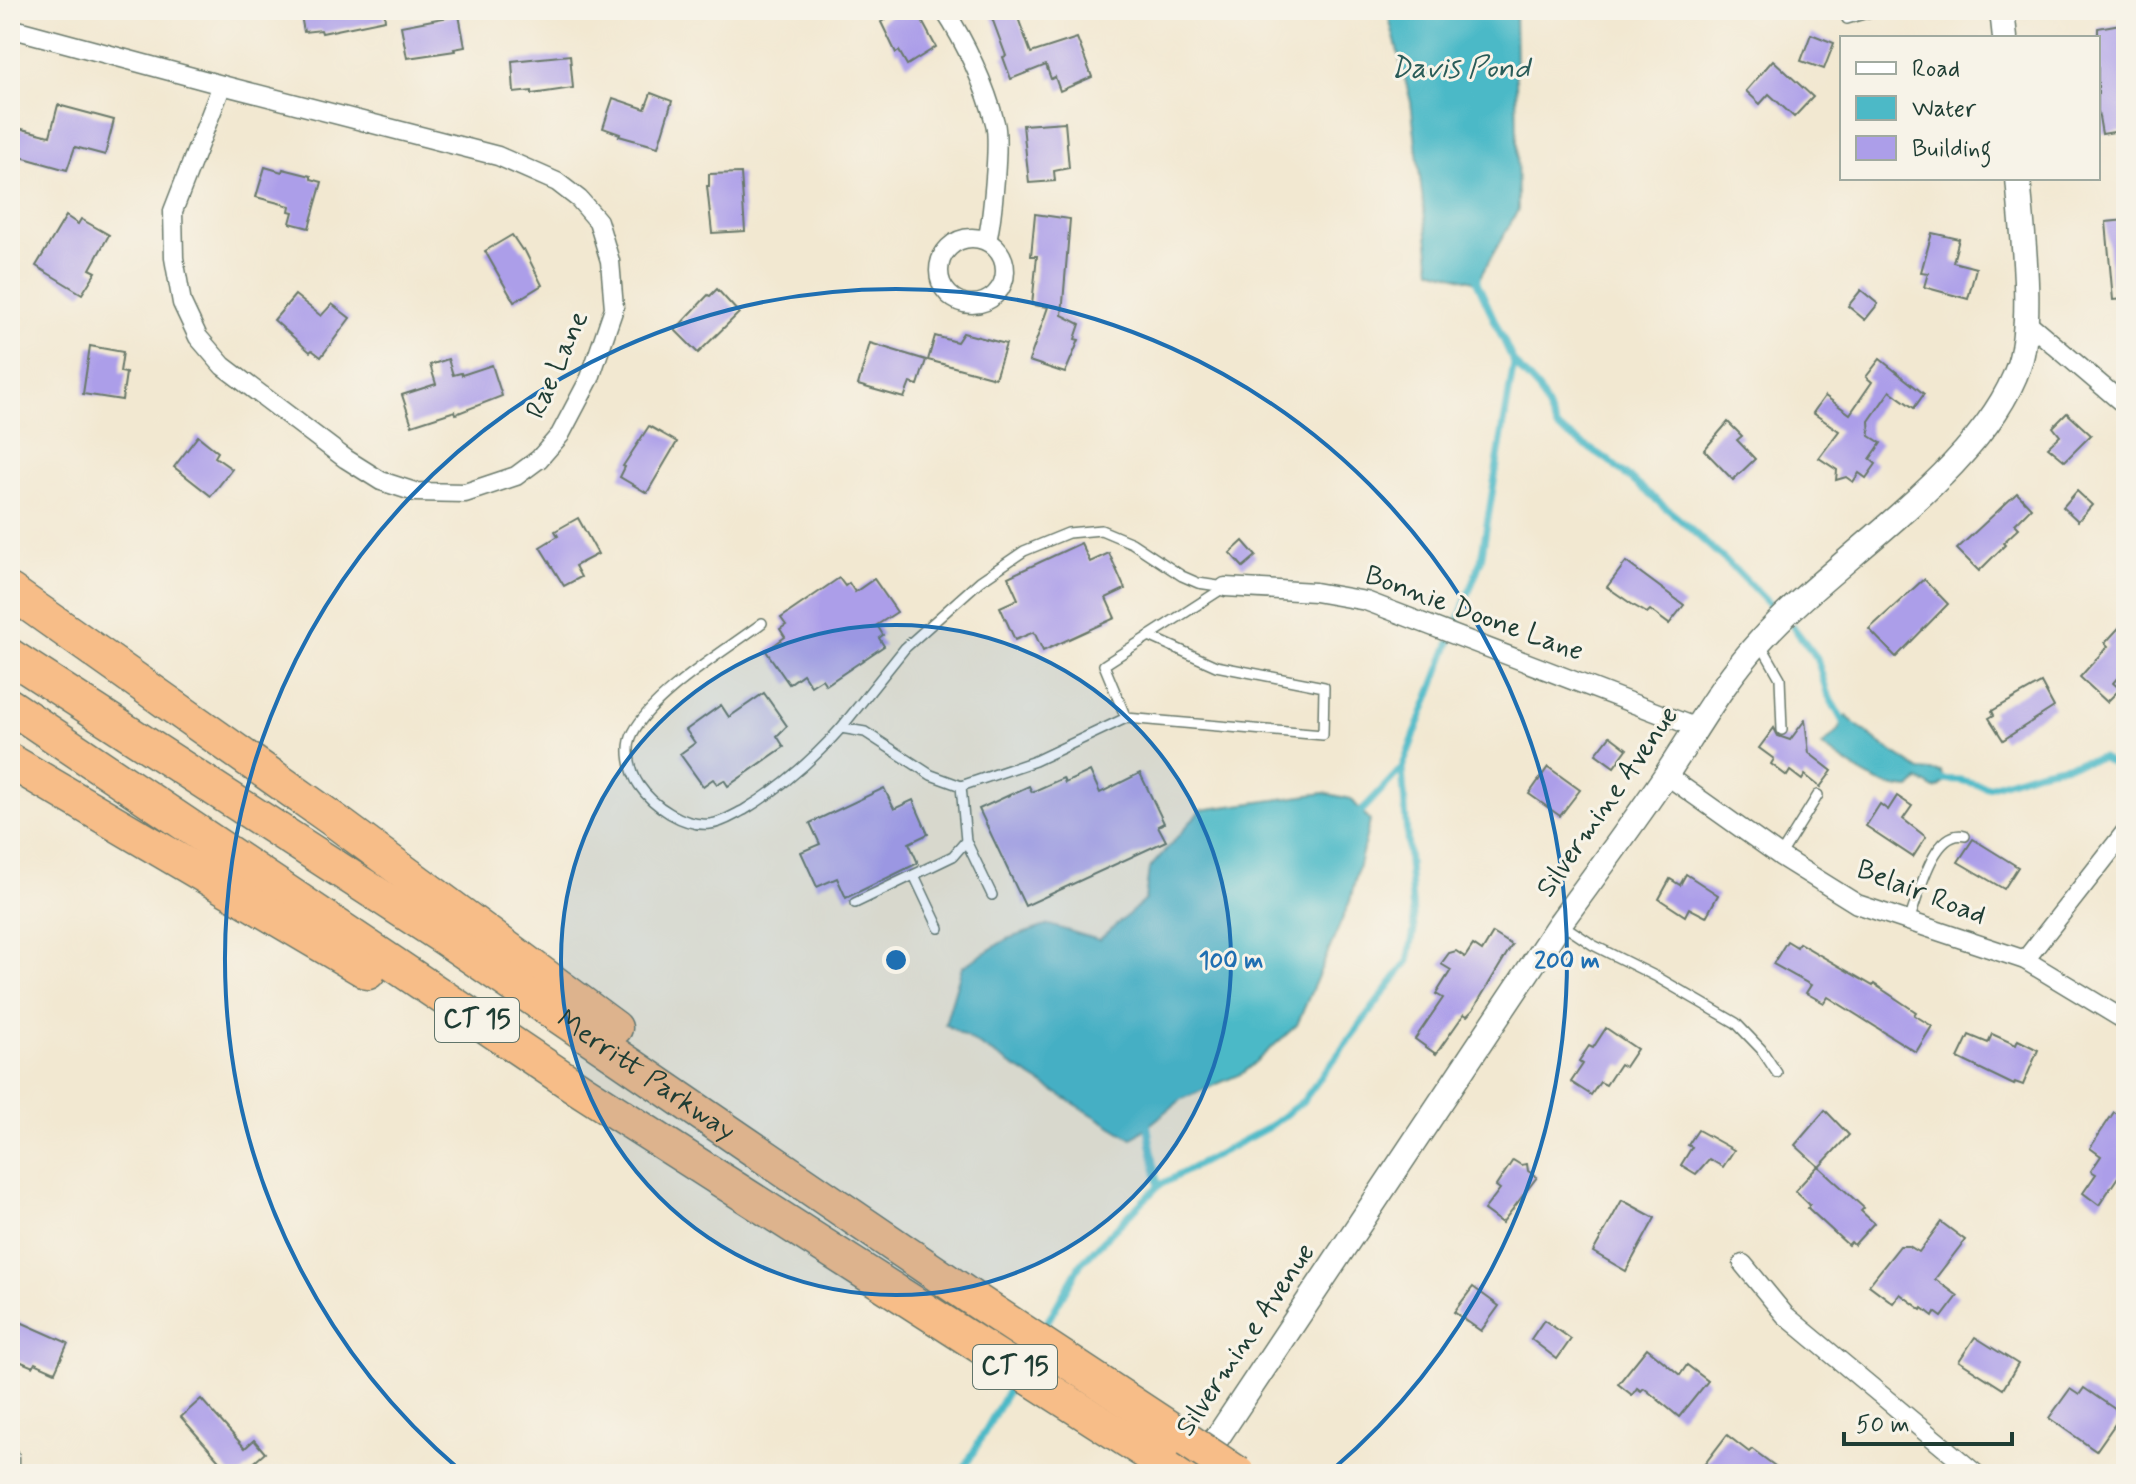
<svg xmlns="http://www.w3.org/2000/svg" width="2136" height="1484" font-family="Mynerve,sans-serif">
  <style>
    .water { fill: #4cb9c7; stroke: #367b7e; stroke-width: 2 }
    .lines { fill: none; stroke-linecap: round; stroke-linejoin: round }
    .stream { stroke: #4cb9c7; stroke-width: 7 }
    .building { fill: #ac9ee9 }
    .service-casing { stroke: #69796b; stroke-width: 12 }
    .minor-casing { stroke: #69796b; stroke-width: 21 }
    .tertiary-casing { stroke: #69796b; stroke-width: 27 }
    .motorway-casing { stroke: #69796b; stroke-width: 37 }
    .service { stroke: #fff; stroke-width: 9 }
    .minor { stroke: #fff; stroke-width: 18 }
    .tertiary { stroke: #fff; stroke-width: 24 }
    .motorway { stroke: #f7bd88; stroke-width: 34 }
    .motorway-bridge-casing { stroke: #69796b; stroke-width: 37; stroke-linecap: butt }
    .motorway-bridge { stroke: #f7bd88; stroke-width: 34 }
    .ring { fill: none; stroke: #1f6fb2; stroke-width: 4 }
    .labels { text-anchor: middle; dominant-baseline: central; stroke-width: 6; stroke-linejoin: round; paint-order: stroke }
    .shield { fill: #f7f3e8; stroke: #60746a; stroke-width: 2 }
    .shield-label { font-size: 26px; font-weight: bold; fill: #1f3d34 }
    .street-label { font-size: 28px; fill: #1f3d34; stroke: #f7f3e8 }
    .water-label { font-size: 30px; font-style: italic; fill: #2a5c59; stroke: #f7f3e8 }
    .centre { fill: #1f6fb2; stroke: #f7f3e8; stroke-width: 4 }
    .ring-label { font-size: 24px; text-anchor: middle; font-weight: bold; fill: #1f6fb2; stroke: #f7f3e8; stroke-width: 6; stroke-linejoin: round; paint-order: stroke }
  </style>
  <rect width="100%" height="100%" fill="#f7f3e8"/>
  <filter id="ink" filterUnits="userSpaceOnUse"><feTurbulence type="fractalNoise" baseFrequency=".0125" numOctaves="2"/><feDisplacementMap in="SourceGraphic" scale="16" xChannelSelector="R" yChannelSelector="G"/><feConvolveMatrix kernelMatrix="1 2 1 2 8 2 1 2 1" color-interpolation-filters="sRGB"/></filter>
  <filter id="wash" filterUnits="userSpaceOnUse"><feTurbulence type="fractalNoise" baseFrequency=".006" numOctaves="4" result="noise"/><feDisplacementMap in="SourceGraphic" scale="32" xChannelSelector="R" yChannelSelector="G"/><feGaussianBlur stdDeviation="1.8" result="paint"/><feColorMatrix in="noise" values="0 0 0 0 0 0 0 0 0 0 0 0 0 0 0 0 0 1.4 0 .05"/><feComposite in="paint" operator="in"/></filter>
  <g filter="url(#wash)">
    <rect width="100%" height="100%" fill="#f2e8d1"/>
    <!-- water -->
    <g class="water">
      <polygon points="1387,10 1515,10 1518,210 1477,282 1431,269 1411,102"/>
      <path d="M1846 716 1879 743 1920 770 1941 772 1944 781 1941 786 1935 789 1919 780 1910 789C1876 788 1849 765 1822 746L1839 730Z"/>
      <polygon points="1324,793 1351,799 1370,821 1350,901 1297,1025 1243,1073 1182,1099 1132,1139 945,1024 962,967 1007,939 1049,925 1099,940 1145,900 1149,869 1201,810"/>
    </g>
    <g class="lines">
      <!-- stream -->
      <g class="stream">
        <polyline points="1514,363 1539,390 1557,428 1608,460 1678,518 1737,571 1770,605"/>
        <polyline points="1793,627 1817,658 1827,693 1847,729"/>
        <polyline points="1937,779 1960,780 1988,787 2038,771 2102,758 2126,772"/>
        <polyline points="1356,817 1402,768"/>
        <polyline points="1146,1117 1158,1186"/>
        <polyline points="1041,1333 1081,1263 1158,1186 1269,1127 1303,1101 1408,961 1414,930 1402,768 1481,560 1514,363 1477,282 1477,273"/>
        <polyline points="961,1474 1015,1378"/>
      </g>
    </g>
    <g id="blocks">
      <!-- building -->
      <g class="building">
        <polygon points="300,10 384,10 385,20 322,33 321,30 304,32"/>
        <polygon points="900,10 916,10 936,47 907,65 899,51 896,53 881,22"/>
        <polygon points="989,10 1015,10 1031,53 1077,38 1092,77 1060,91 1055,77 1051,79 1046,65 1011,79 1003,57 1006,56"/>
        <polygon points="459,15 465,47 454,49 455,51 407,58 401,26"/>
        <polygon points="2126,23 2126,130 2102,134 2098,111 2098,28"/>
        <polygon points="1811,34 1834,43 1824,69 1801,61"/>
        <polygon points="570,55 573,88 532,94 532,91 514,93 512,61"/>
        <polygon points="1773,60 1813,97 1794,117 1769,94 1760,104 1746,91"/>
        <polygon points="651,93 672,101 658,147 619,136 620,134 603,128 613,98 645,109"/>
        <polygon points="58,105 114,120 105,155 75,147 67,170 10,154 14,127 50,136"/>
        <polygon points="1065,122 1069,168 1054,171 1055,181 1029,183 1023,125"/>
        <polygon points="265,167 282,172 283,169 311,176 311,179 322,182 309,228 290,223 293,212 289,211 290,206 256,197"/>
        <polygon points="741,173 745,231 712,233 707,186 709,186 709,174"/>
        <polygon points="1035,214 1070,219 1062,315 1080,324 1075,339 1079,340 1065,373 1029,361 1048,307 1032,305 1037,256 1031,256"/>
        <polygon points="66,216 78,224 81,219 109,235 90,269 96,272 82,294 36,266"/>
        <polygon points="2126,220 2126,299 2113,300 2106,222"/>
        <polygon points="1932,233 1959,239 1953,262 1976,268 1968,299 1924,287 1928,273 1921,272"/>
        <polygon points="512,235 522,250 524,249 542,285 514,302 485,251"/>
        <polygon points="717,289 739,313 698,353 675,330 708,295 710,296"/>
        <polygon points="1861,290 1878,304 1865,320 1848,306"/>
        <polygon points="295,295 321,316 332,304 350,318 321,357 312,350 310,352 274,320"/>
        <polygon points="963,333 1006,344 995,378 928,360 935,336 957,342"/>
        <polygon points="870,343 926,360 918,385 910,383 904,398 858,385"/>
        <polygon points="90,346 123,352 120,372 126,373 122,400 83,394"/>
        <polygon points="448,359 453,375 461,373 462,375 492,365 502,396 456,414 455,411 412,425 402,395 436,384 430,365"/>
        <polygon points="1880,359 1924,394 1914,408 1890,391 1869,421 1870,436 1881,443 1870,459 1876,464 1866,478 1859,473 1853,482 1846,477 1836,480 1837,470 1819,458 1839,431 1813,413 1825,396 1850,414 1872,382 1866,377"/>
        <polygon points="2067,413 2091,435 2065,461 2048,447 2060,436 2053,427"/>
        <polygon points="1728,422 1742,436 1737,440 1755,459 1733,480 1704,450"/>
        <polygon points="649,426 677,442 647,493 620,477 625,467 623,466"/>
        <polygon points="198,436 218,452 215,457 232,469 211,496 174,467"/>
        <polygon points="2077,491 2092,505 2078,521 2063,507"/>
        <polygon points="2017,493 2031,508 2015,524 2019,528 2003,543 2005,545 1979,571 1957,549"/>
        <polygon points="578,518 598,554 575,566 581,577 564,586 540,547 558,536 555,531"/>
        <polygon points="1243,541 1256,556 1243,567 1230,553"/>
        <polygon points="1081,543 1090,562 1109,553 1125,589 1106,598 1115,618 1043,651 1034,632 1015,640 1000,607 1018,599 1008,577"/>
        <polygon points="1626,562 1684,605 1669,624 1650,610 1647,613 1633,605 1607,587"/>
        <polygon points="839,578 845,586 849,583 855,592 874,579 897,612 877,625 883,635 879,638 884,646 826,685 822,679 811,686 803,674 789,684 766,651 785,637 780,629 786,625 781,618"/>
        <polygon points="1924,579 1948,604 1896,657 1869,629"/>
        <polygon points="2126,620 2126,668 2113,683 2120,689 2107,702 2080,677 2108,646 2105,643"/>
        <polygon points="2041,683 2054,707 2003,740 1989,718 1994,715 1992,711"/>
        <polygon points="764,693 787,726 777,736 784,747 728,786 724,780 717,784 713,779 703,786 680,754 695,743 686,730 721,705 729,717"/>
        <polygon points="1805,720 1809,753 1832,771 1820,787 1805,775 1802,780 1790,771 1787,776 1771,764 1774,759 1759,748 1774,728 1778,736 1790,740"/>
        <polygon points="1610,736 1627,749 1614,767 1596,754"/>
        <polygon points="1548,767 1580,790 1560,816 1529,794"/>
        <polygon points="1090,771 1100,793 1140,773 1164,823 1158,826 1166,841 1025,906 979,809 1029,786 1032,792 1063,778 1065,783"/>
        <polygon points="884,788 894,809 913,800 928,834 909,843 918,863 846,898 837,878 817,887 801,852 820,844 810,823"/>
        <polygon points="1897,796 1912,806 1903,819 1926,837 1913,857 1866,826 1880,804 1888,810"/>
        <polygon points="1973,839 2018,867 2004,889 1958,862"/>
        <polygon points="1686,874 1718,895 1706,917 1689,908 1685,916 1659,899 1670,879 1680,885"/>
        <polygon points="1493,933 1512,945 1473,1010 1467,1016 1464,1014 1436,1054 1415,1039 1443,998 1436,994 1451,970 1441,964 1449,953 1456,951 1465,957 1473,945 1482,951"/>
        <polygon points="1787,941 1797,947 1799,943 1873,986 1874,984 1916,1012 1914,1015 1932,1026 1916,1052 1828,997 1824,1003 1806,993 1811,985 1773,964"/>
        <polygon points="1606,1028 1637,1049 1625,1067 1620,1064 1606,1085 1600,1082 1591,1095 1571,1082 1583,1064 1579,1061 1589,1046 1593,1048"/>
        <polygon points="1992,1034 2016,1045 2018,1040 2038,1050 2023,1085 2015,1082 2014,1085 1958,1058 1969,1035 1988,1043"/>
        <polygon points="1825,1110 1849,1135 1819,1167 1795,1145"/>
        <polygon points="2114,1112 2126,1119 2126,1165 2099,1205 2083,1193 2096,1174 2091,1171 2101,1156 2090,1148"/>
        <polygon points="1698,1130 1734,1150 1723,1167 1709,1159 1696,1174 1681,1165 1692,1147 1688,1145"/>
        <polygon points="1513,1160 1521,1165 1527,1164 1528,1171 1537,1177 1502,1223 1484,1210 1500,1189 1496,1186"/>
        <polygon points="1818,1166 1864,1208 1861,1211 1874,1223 1854,1245 1851,1242 1848,1245 1808,1208 1810,1205 1795,1191"/>
        <polygon points="1622,1200 1655,1218 1626,1271 1593,1252"/>
        <polygon points="1941,1222 1965,1240 1935,1279 1958,1296 1942,1317 1935,1312 1933,1316 1923,1308 1922,1310 1900,1294 1893,1303 1869,1285 1900,1246 1909,1246 1919,1252"/>
        <polygon points="1473,1287 1499,1306 1481,1331 1454,1312"/>
        <polygon points="16,1320 68,1343 55,1372 35,1363 33,1367 10,1357 10,1334"/>
        <polygon points="1544,1320 1571,1339 1557,1359 1531,1339"/>
        <polygon points="1975,1337 2018,1364 2003,1389 1959,1361"/>
        <polygon points="1647,1348 1680,1375 1687,1365 1708,1381 1679,1417 1644,1388 1641,1391 1637,1388 1632,1395 1618,1384"/>
        <polygon points="2084,1388 2122,1414 2096,1451 2049,1418 2070,1389 2079,1395"/>
        <polygon points="201,1399 245,1448 254,1440 265,1453 241,1474 231,1474 181,1417"/>
        <polygon points="1727,1435 1749,1452 1752,1449 1786,1474 1697,1474"/>
      </g>
    </g>
  </g>
  <g filter="url(#ink)">
    <use href="#blocks" fill-opacity="0" stroke="#69796b" stroke-width="2"/>
    <g class="lines">
      <defs>
        <g id="service">
          <polyline points="1847,19 1877,10"/>
          <path d="M762 623C725 651 653 694 633 733 625 747 630 772 639 785 653 806 684 827 710 824 723 823 733 815 744 810 782 787 811 762 841 728L865 732 931 775 961 786 1035 761 1126 718 1323 735 1324 687 1216 666 1149 636 1104 665 1126 718"/>
          <polyline points="1149,636 1225,587"/>
          <polyline points="1760,643 1780,678 1782,730"/>
          <polyline points="841,728 905,648 980,581 1024,551 1068,533 1101,530 1132,543 1182,576 1198,583 1225,587"/>
          <polyline points="966,841 992,895"/>
          <polyline points="1780,856 1818,795"/>
          <polyline points="914,875 939,928"/>
          <polyline points="855,903 953,856 966,841 961,786"/>
          <path d="M1909 921C1918 898 1933 828 1965 836"/>
          <polyline points="1560,923 1593,945 1657,977 1736,1023 1761,1049 1777,1073"/>
        </g>
        <g id="minor">
          <path d="M944 10C965 41 986 87 995 123 1000 142 992 221 987 241"/>
          <polyline points="10,28 222,85"/>
          <polygon points="222,85 498,156 557,182 579,199 598,221 610,261 614,308 590,378 560,435 539,459 516,476 465,493 415,492 381,481 346,459 223,366 198,337 182,303 174,258 173,211"/>
          <circle cx="972" cy="271" r="33"/>
          <polyline points="2026,321 2126,406"/>
          <polyline points="1225,587 1315,592 1366,601 1697,728"/>
          <polyline points="1666,775 1780,856 1857,904 2025,960 2126,1021"/>
          <polyline points="2025,960 2126,831"/>
          <polyline points="1743,1264 1785,1315 1976,1474"/>
          <polyline points="10,1457 10,1470"/>
        </g>
        <g id="tertiary">
          <polyline points="2002,10 2005,38"/>
          <path d="M1193 1474 1560 923C1596 874 1632 825 1666 775 1696 730 1723 681 1760 641 1833 559 1984 469 2019 365 2034 320 2022 227 2018 178"/>
        </g>
        <g id="motorway">
          <polyline points="10,591 338,823 615,1028"/>
          <path id="s1" d="M10 656 443 937 969 1296 1187 1440"/>
          <polyline points="10,706 581,1090 1180,1474"/>
          <polyline points="10,761 368,972"/>
        </g>
      </defs>
      <!-- service casing -->
      <use href="#service" class="service-casing"/>
      <!-- minor casing -->
      <use href="#minor" class="minor-casing"/>
      <!-- tertiary casing -->
      <use href="#tertiary" class="tertiary-casing"/>
      <!-- motorway casing -->
      <use href="#motorway" class="motorway-casing"/>
      <!-- service -->
      <use href="#service" class="service"/>
      <!-- minor -->
      <use href="#minor" class="minor"/>
      <!-- tertiary -->
      <use href="#tertiary" class="tertiary"/>
      <!-- motorway -->
      <use href="#motorway" class="motorway"/>
      <defs>
        <polyline id="motorway-bridge" points="1187,1440 1238,1474"/>
      </defs>
      <!-- motorway-bridge casing -->
      <use href="#motorway-bridge" class="motorway-bridge-casing"/>
      <!-- motorway-bridge -->
      <use href="#motorway-bridge" class="motorway-bridge"/>
    </g>
  </g>
  <!-- distance rings -->
  <circle cx="896" cy="960" r="335" fill="#1f6fb2" fill-opacity=".12"/>
  <g class="ring">
    <circle cx="896" cy="960" r="335"/>
    <path d="M460 1470A671 671 0 1 1 1332 1470"/>
  </g>
  <g class="labels">
    <!-- shield labels -->
    <g class="shield">
      <rect x="435" y="998" width="84" height="44" rx="6"/>
      <rect x="973" y="1345" width="84" height="44" rx="6"/>
    </g>
    <g class="shield-label">
      <text x="477" y="1020">CT 15</text>
      <text x="1015" y="1367">CT 15</text>
    </g>
    <!-- street labels -->
    <g class="street-label">
      <text transform="translate(558 365) rotate(-66)">Rae Lane</text>
      <text transform="translate(1474 614) rotate(20)">Bonnie Doone Lane</text>
      <text transform="translate(1608 802) rotate(-55)">Silvermine Avenue</text>
      <text transform="translate(1921 893) rotate(21)">Belair Road</text>
      <text stroke="none"><textPath href="#s1" startOffset="762">Merritt Parkway</textPath></text>
      <text transform="translate(1246 1340) rotate(-56)">Silvermine Avenue</text>
    </g>
    <!-- water labels -->
    <g class="water-label">
      <text x="1460" y="68">Davis Pond</text>
    </g>
  </g>
  <circle cx="896" cy="960" r="12" class="centre"/>
  <g class="ring-label">
    <text x="1231" y="968">100 m</text>
    <text x="1567" y="968">200 m</text>
  </g>
  <!-- margin -->
  <rect width="2136" height="1484" fill="none" stroke="#f7f3e8" stroke-width="40"/>
  <!-- legend -->
  <rect x="1840" y="36" width="260" height="144" fill="#f7f3e8" stroke="#a1aaa0" stroke-width="2"/>
  <rect x="1856" y="62" width="40" height="12" fill="#ffffff" stroke="#a1aaa0" stroke-width="2"/>
  <text x="1912" y="76" font-size="24" fill="#1f3d34">Road</text>
  <rect x="1856" y="96" width="40" height="24" fill="#4cb9c7" stroke="#a1aaa0" stroke-width="2"/>
  <text x="1912" y="116" font-size="24" fill="#1f3d34">Water</text>
  <rect x="1856" y="136" width="40" height="24" fill="#ac9ee9" stroke="#a1aaa0" stroke-width="2"/>
  <text x="1912" y="156" font-size="24" fill="#1f3d34">Building</text>
  <!-- scale -->
  <path d="M1844 1432v12h168v-12" fill="none" stroke="#1f3d34" stroke-width="4"/>
  <text x="1856" y="1432" font-size="24" fill="#1f3d34" stroke="#f7f3e8" stroke-width="6" paint-order="stroke">50 m</text>
</svg>
